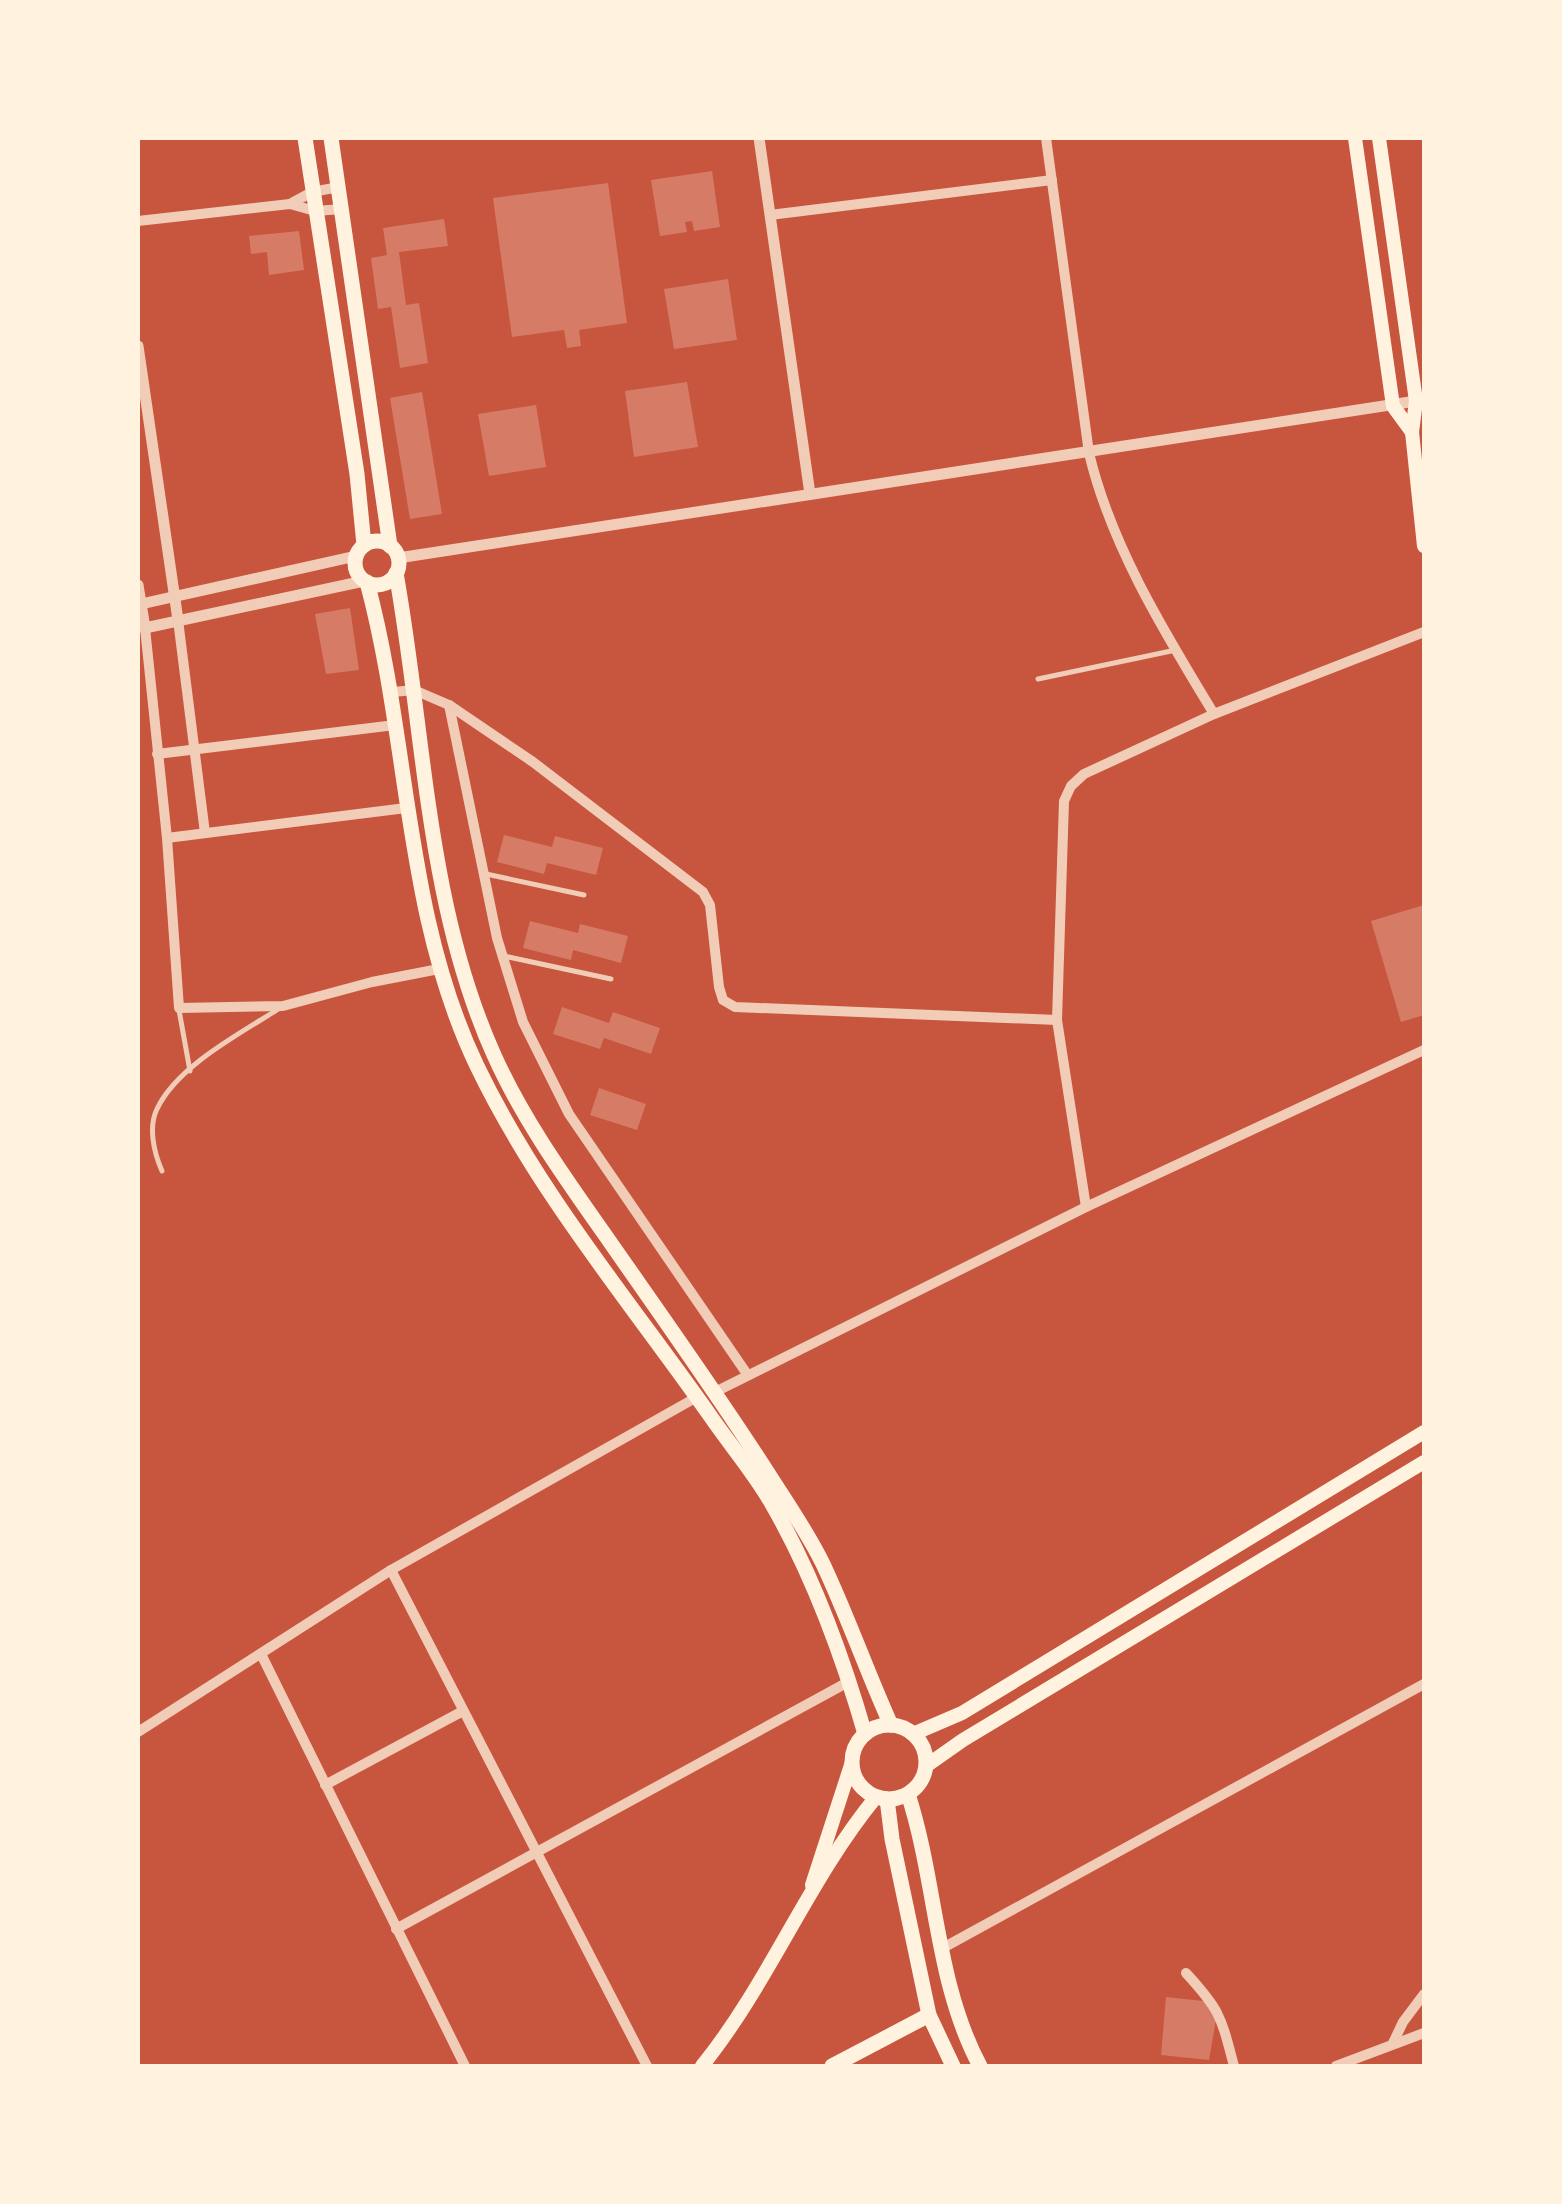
<svg xmlns="http://www.w3.org/2000/svg" width="1562" height="2204" font-family="'Fira Sans',sans-serif">
  <style>
    .building { fill: #d67c66 }
    .lines { fill: none; stroke-linecap: round; stroke-linejoin: round }
    .service { stroke: #f1ccb7; stroke-width: 5 }
    .minor { stroke: #f1ccb7; stroke-width: 10 }
    .tertiary { stroke: #f1ccb7; stroke-width: 11 }
    .secondary { stroke: #fff3e0; stroke-width: 14 }
    .primary { stroke: #fff3e0; stroke-width: 15 }
  </style>
  <rect width="100%" height="100%" fill="#c8553d"/>
  <!-- building -->
  <g class="building">
    <polygon points="712,171 720,227 694,231 692,221 685,222 687,232 660,236 651,180"/>
    <polygon points="608,183 627,323 579,330 581,346 567,348 564,330 512,337 493,198"/>
    <polygon points="444,219 448,246 399,252 406,305 419,303 428,363 400,368 391,307 378,309 371,258 387,255 383,228"/>
    <polygon points="299,231 304,270 269,275 267,252 251,254 249,236"/>
    <polygon points="728,279 737,340 674,349 664,289"/>
    <polygon points="687,382 698,447 634,457 625,391"/>
    <polygon points="422,392 442,514 410,519 390,398"/>
    <polygon points="536,405 546,467 489,476 478,414"/>
    <polygon points="350,608 359,670 326,674 315,614"/>
    <polygon points="504,835 552,847 555,836 603,848 596,875 547,863 544,874 497,862"/>
    <polygon points="1424,905 1424,1015 1401,1022 1371,921"/>
    <polygon points="530,921 578,933 580,924 628,936 621,963 573,950 571,960 523,948"/>
    <polygon points="562,1007 609,1023 613,1012 660,1028 651,1054 604,1038 600,1049 553,1034"/>
    <polygon points="599,1088 646,1104 637,1130 590,1115"/>
    <polygon points="1166,1997 1212,2002 1216,2020 1209,2060 1161,2055"/>
  </g>
  <g class="lines">
    <!-- service -->
    <g class="service">
      <polyline points="1038,679 1176,650"/>
      <polyline points="486,874 584,895"/>
      <polyline points="504,956 611,979"/>
      <polyline points="179,1010 190,1071"/>
      <path d="M162 1171C154 1153 148 1127 157 1109 177 1066 241 1033 280 1008"/>
    </g>
    <!-- minor -->
    <g class="minor">
      <path d="M1046 138 1089 453C1111 546 1165 633 1214 714L1424 632"/>
      <polyline points="290,204 312,192 339,187"/>
      <polyline points="770,215 1052,180"/>
      <polyline points="138,221 290,204 315,211 342,209"/>
      <polyline points="178,620 205,833"/>
      <polyline points="138,627 145,628 167,838 179,1008 283,1006 372,982 439,969"/>
      <polyline points="393,692 414,690 449,705 533,762 703,892 710,905 719,987 723,1000 735,1007 1057,1020"/>
      <polyline points="449,705 497,938 523,1022 569,1114 747,1374"/>
      <polyline points="157,754 395,725"/>
      <polyline points="167,838 406,808"/>
      <polyline points="1086,1207 1057,1020 1064,801 1071,786 1084,774 1214,714"/>
      <polyline points="713,1393 1086,1207 1424,1050"/>
      <polyline points="391,1570 647,2066"/>
      <polyline points="261,1654 465,2066"/>
      <polyline points="138,1732 391,1570 697,1397"/>
      <polyline points="325,1785 463,1711"/>
      <polyline points="396,1929 850,1681"/>
      <polyline points="941,1949 1424,1684"/>
      <path d="M1186 1973C1221 2011 1221 2017 1234 2066"/>
      <polyline points="1393,2043 1403,2022 1424,1994"/>
      <polyline points="1336,2066 1424,2033"/>
    </g>
    <!-- tertiary -->
    <g class="tertiary">
      <polyline points="759,138 810,494"/>
      <polyline points="138,346 178,620"/>
      <polyline points="398,558 1416,401"/>
      <polyline points="138,585 145,628 364,581"/>
      <polyline points="141,604 356,556"/>
    </g>
    <!-- secondary -->
    <g class="secondary">
      <polyline points="1355,138 1393,406 1412,432"/>
      <polyline points="1379,138 1416,401 1412,432 1424,546"/>
      <polyline points="913,1734 962,1713 1424,1432"/>
      <polyline points="926,1766 963,1740 1424,1462"/>
      <polyline points="812,1885 852,1762"/>
      <path d="M702 2066C769 1983 808 1880 876 1797"/>
    </g>
    <!-- primary -->
    <g class="primary">
      <polyline points="305,138 357,474 364,545"/>
      <polyline points="331,138 390,546"/>
      <circle cx="377" cy="563" r="22"/>
      <path d="M396 573C425 734 426 904 494 1055 524 1122 568 1182 610 1242 663 1318 718 1395 768 1473 787 1503 808 1533 823 1564 848 1617 867 1672 891 1725"/>
      <path d="M367 582C410 742 404 914 477 1066 538 1193 631 1303 711 1417 731 1446 755 1474 772 1504 814 1577 842 1654 865 1734"/>
      <circle cx="889" cy="1762" r="37"/>
      <path d="M908 1794C937 1883 935 1982 980 2066"/>
      <polyline points="887,1799 892,1839 929,2015 953,2066"/>
      <polyline points="832,2066 929,2015"/>
    </g>
  </g>
  <!-- border -->
  <rect width="1562" height="2204" fill="none" stroke="#fff3e0" stroke-width="280"/>
</svg>
